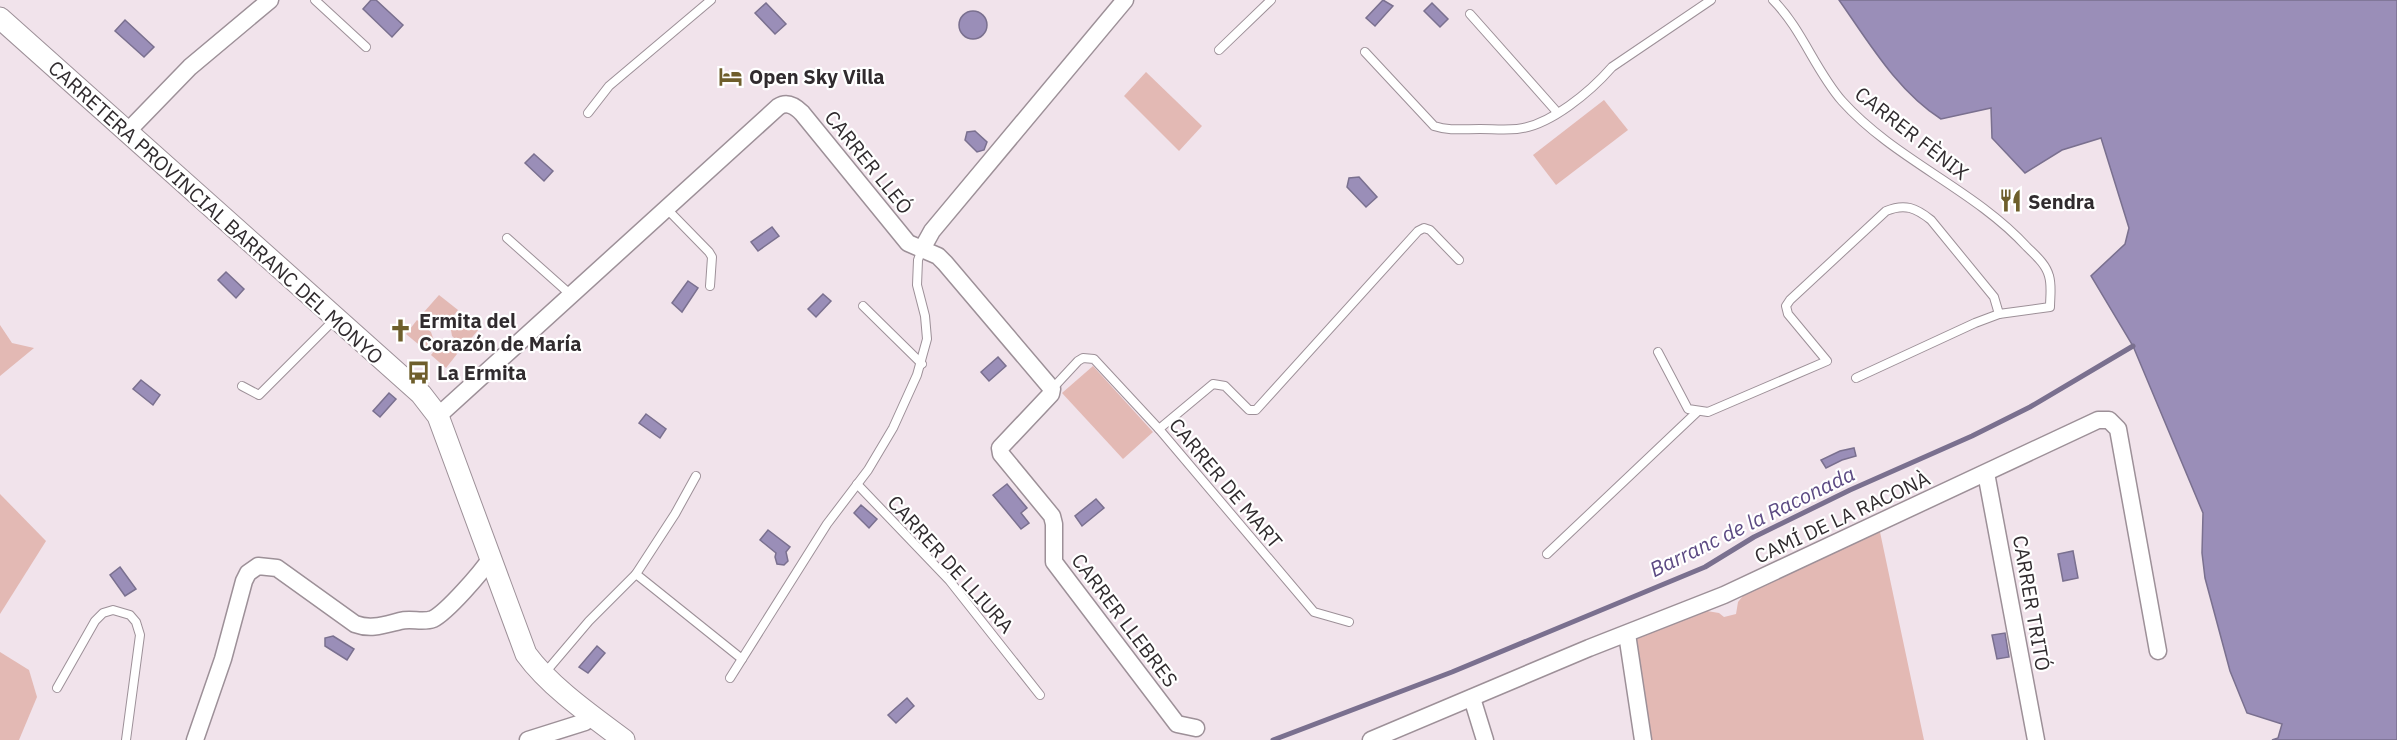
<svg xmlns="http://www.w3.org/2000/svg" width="2397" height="740" font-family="'IBM Plex Sans',sans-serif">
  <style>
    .green { fill: #e3b9b4 }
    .water { fill: #9a8eb8; stroke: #7a708f; stroke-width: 1.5 }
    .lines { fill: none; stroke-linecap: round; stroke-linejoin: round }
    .stream { stroke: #7a708f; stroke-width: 5 }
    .service-casing { stroke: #9d9098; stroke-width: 10 }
    .minor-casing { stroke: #9d9098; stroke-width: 19 }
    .tertiary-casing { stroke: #9d9098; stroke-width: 23 }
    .service { stroke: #fff; stroke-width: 8 }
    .minor { stroke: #fff; stroke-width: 16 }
    .tertiary { stroke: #fff; stroke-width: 21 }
    .labels { text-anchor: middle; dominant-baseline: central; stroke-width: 4.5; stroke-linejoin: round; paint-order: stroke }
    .poi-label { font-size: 20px; font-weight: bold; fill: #302b2e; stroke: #fff; text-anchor: start }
    .street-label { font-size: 20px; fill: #302b2e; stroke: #fff }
    .water-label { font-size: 21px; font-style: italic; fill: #5c4a83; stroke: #fff }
  </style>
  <rect width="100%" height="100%" fill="#f1e3eb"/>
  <!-- green -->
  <g class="green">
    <polygon points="1146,72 1202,126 1179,151 1124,96"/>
    <polygon points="1604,100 1628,130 1556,185 1533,155"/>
    <polygon points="439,295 458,310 447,324 437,323 424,312"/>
    <polygon points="464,316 479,329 464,347 452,336 451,330"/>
    <polygon points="417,320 431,332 433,338 424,349 406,334"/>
    <polygon points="0,325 12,343 34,348 0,376"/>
    <polygon points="445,343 457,354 446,368 431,355 440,344"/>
    <polygon points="1093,366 1153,432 1123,459 1062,393"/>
    <polygon points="0,494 46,541 0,614"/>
    <polygon points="1880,532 1924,740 1650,740 1634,637 1707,611 1719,613 1724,617 1736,614 1738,602 1746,592"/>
    <polygon points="0,652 29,670 37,697 19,740 0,740"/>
  </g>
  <!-- water -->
  <g class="water">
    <polygon points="371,0 376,0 403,25 392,37 363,9"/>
    <polygon points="1383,0 1393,6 1375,26 1366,18"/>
    <path d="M1839 0H2397V740H2272L2278 738 2282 724 2247 713 2230 671 2205 578 2202 553 2203 513 2133 346 2091 276 2125 244 2129 228 2101 138 2062 150 2025 173 1992 138 1991 108 1941 119C1897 91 1868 41 1839 0Z"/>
    <polygon points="766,3 786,24 775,34 755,13"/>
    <polygon points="1432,3 1448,19 1440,27 1424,11"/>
    <circle cx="973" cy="25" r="14"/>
    <polygon points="125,20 154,47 144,57 115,31"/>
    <polygon points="975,131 987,142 984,150 977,152 965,140 967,132"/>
    <polygon points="534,154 553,171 544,181 525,163"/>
    <polygon points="1359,177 1377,197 1366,207 1347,187 1349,178"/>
    <polygon points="772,227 779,236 758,251 751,242"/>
    <polygon points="226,272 244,289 236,298 218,280"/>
    <polygon points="688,281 698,288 682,312 672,303"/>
    <polygon points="823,294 831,301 816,317 808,309"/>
    <polygon points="998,357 1006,366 989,381 981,372"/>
    <polygon points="141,380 160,395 153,405 133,389"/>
    <polygon points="389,393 396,399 380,417 373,411"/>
    <polygon points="646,414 666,429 660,438 639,423"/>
    <polygon points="1854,448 1856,456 1842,460 1826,468 1821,460 1840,451"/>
    <polygon points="1007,484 1027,508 1021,513 1029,523 1021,529 993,495"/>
    <polygon points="1096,499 1104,508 1082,526 1075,516"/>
    <polygon points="861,505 877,519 869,528 854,513"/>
    <polygon points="768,530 790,547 786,552 788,561 784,565 777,564 775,557 776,553 760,540"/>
    <polygon points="2073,551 2078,578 2063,581 2058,554"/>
    <polygon points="120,567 136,589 125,596 110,575"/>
    <polygon points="2005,633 2009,657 1997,659 1992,635"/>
    <polygon points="333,636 354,649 347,660 325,646 325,638"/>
    <polygon points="597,646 605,653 588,673 579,667"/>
    <polygon points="907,698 914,706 896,723 888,715"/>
  </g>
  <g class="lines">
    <!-- stream -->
    <polyline class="stream" points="1273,740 1452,672 1705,567 1754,537 1850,490 1972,436 2030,407 2133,346"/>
    <defs>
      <g id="service">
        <polyline points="315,0 366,47"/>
        <path d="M1773 0C1802 29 1815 70 1842 101 1895 160 1974 189 2027 247 2035 255 2046 264 2049 276 2052 286 2050 297 2050 307L1999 314 1975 323 1856 378"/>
        <polyline points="1470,14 1557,112"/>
        <polyline points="1219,50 1271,0"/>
        <path d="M1365 52 1434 126C1449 131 1463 129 1480 129 1492 129 1504 130 1517 129 1550 126 1591 91 1612 67L1711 0"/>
        <polyline points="588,113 609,86 711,0"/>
        <polyline points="666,208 709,252 712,257 710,286"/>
        <polyline points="507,238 571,295"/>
        <polyline points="863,306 922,364"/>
        <path d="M1658 352 1688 409 1708 412 1827 361 1788 314 1786 306 1790 300 1886 211C1905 203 1916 208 1931 220L1994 297 1999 314"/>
        <polyline points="242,386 259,395 336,318"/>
        <polyline points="1052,389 1078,361 1083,358 1094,359 1159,429 1314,612 1349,622"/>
        <polyline points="1159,429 1213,384 1225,386 1249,410 1256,410 1418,231 1424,228 1430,230 1459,260"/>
        <polyline points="857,484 949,580 1040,695"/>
        <polyline points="1547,554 1697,412"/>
        <polyline points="636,574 675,514 696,476"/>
        <polyline points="544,674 589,621 636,574 742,659"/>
        <polyline points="730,678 827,524 868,470 893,428 917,375 927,339 925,316 917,285 918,260 922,249"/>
        <polyline points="57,688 95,621 103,613 113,610 130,615 136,622 140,635 126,740"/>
      </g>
      <g id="minor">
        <polyline points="126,133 190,67 270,0"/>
        <polyline points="922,249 932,231 1125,0"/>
        <path d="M438 416 778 107C787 101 795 106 802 113L908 243 938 256 945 263 1052 389 1051 394 1000 448 1001 454 1052 516 1054 524V562L1177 724 1196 728"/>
        <polyline points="1986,473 2036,740"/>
        <polyline points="1627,634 1643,740"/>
        <polyline points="1472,698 1485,740"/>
        <path d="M195 740 223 659 244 581 248 573 258 566 277 568 355 624C371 630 384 625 400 621 411 618 423 623 433 619 447 612 481 573 491 558"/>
        <polyline points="528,740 585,722 592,716"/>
        <polyline points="1371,740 1589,648 1724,595 2098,420 2109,420 2118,429 2158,651"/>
      </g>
      <path id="tertiary" d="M0 18 421 394 438 416 526 654C550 687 592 716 624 740"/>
    </defs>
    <!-- service casing -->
    <use href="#service" class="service-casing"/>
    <!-- minor casing -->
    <use href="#minor" class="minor-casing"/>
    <!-- tertiary casing -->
    <use href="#tertiary" class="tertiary-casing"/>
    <!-- service -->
    <use href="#service" class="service"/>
    <!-- minor -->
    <use href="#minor" class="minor"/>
    <!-- tertiary -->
    <use href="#tertiary" class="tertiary"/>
  </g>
  <!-- icons -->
  <defs>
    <symbol id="hotel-bare" viewBox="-9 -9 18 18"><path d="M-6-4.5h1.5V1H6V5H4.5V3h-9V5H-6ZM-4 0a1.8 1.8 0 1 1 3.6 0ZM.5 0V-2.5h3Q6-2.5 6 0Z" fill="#6e5e2b" stroke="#fff" stroke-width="2.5" paint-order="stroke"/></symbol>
    <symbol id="restaurant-bare" viewBox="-9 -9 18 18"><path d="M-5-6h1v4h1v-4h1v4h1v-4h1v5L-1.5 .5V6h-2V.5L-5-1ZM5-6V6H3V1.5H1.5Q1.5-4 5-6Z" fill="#6e5e2b" stroke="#fff" stroke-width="2.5" paint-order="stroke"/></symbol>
    <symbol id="church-bare" viewBox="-9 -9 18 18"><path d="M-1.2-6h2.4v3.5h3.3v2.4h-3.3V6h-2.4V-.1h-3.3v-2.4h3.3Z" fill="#6e5e2b" stroke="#fff" stroke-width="2.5" paint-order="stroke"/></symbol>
    <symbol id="bus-bare" viewBox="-9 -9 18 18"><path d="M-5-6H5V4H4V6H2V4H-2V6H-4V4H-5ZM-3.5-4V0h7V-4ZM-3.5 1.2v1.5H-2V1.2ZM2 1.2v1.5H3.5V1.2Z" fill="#6e5e2b" stroke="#fff" stroke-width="2.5" paint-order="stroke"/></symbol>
  </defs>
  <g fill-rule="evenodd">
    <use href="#hotel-bare" x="714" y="60" width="33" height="33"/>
    <use href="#restaurant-bare" x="1994" y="184" width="33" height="33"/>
    <use href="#church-bare" x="384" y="314" width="33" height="33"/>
    <use href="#bus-bare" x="402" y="356" width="33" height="33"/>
  </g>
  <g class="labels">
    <!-- poi labels -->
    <g class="poi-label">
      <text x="749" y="76">Open Sky Villa</text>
      <text x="2028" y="201">Sendra</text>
      <text x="419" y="320">Ermita del<tspan x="419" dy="23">Corazón de María</tspan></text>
      <text x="437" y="372">La Ermita</text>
    </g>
    <!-- street labels -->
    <g class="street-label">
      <text transform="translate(1912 133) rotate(38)">CARRER FÈNIX</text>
      <text transform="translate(869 162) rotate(51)">CARRER LLEÓ</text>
      <text transform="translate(216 212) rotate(42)">CARRETERA PROVINCIAL BARRANC DEL MONYO</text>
      <text transform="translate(1226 483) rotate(50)">CARRER DE MART</text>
      <text transform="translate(1842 517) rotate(-25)">CAMÍ DE LA RACONÀ</text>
      <text transform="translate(951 564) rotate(48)">CARRER DE LLIURA</text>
      <text transform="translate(2032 603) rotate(80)">CARRER TRITÓ</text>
      <text transform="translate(1125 620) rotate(53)">CARRER LLEBRES</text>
    </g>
    <!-- water labels -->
    <g class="water-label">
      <text transform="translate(1752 521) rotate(-26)">Barranc de la Raconada</text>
    </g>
  </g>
</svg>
